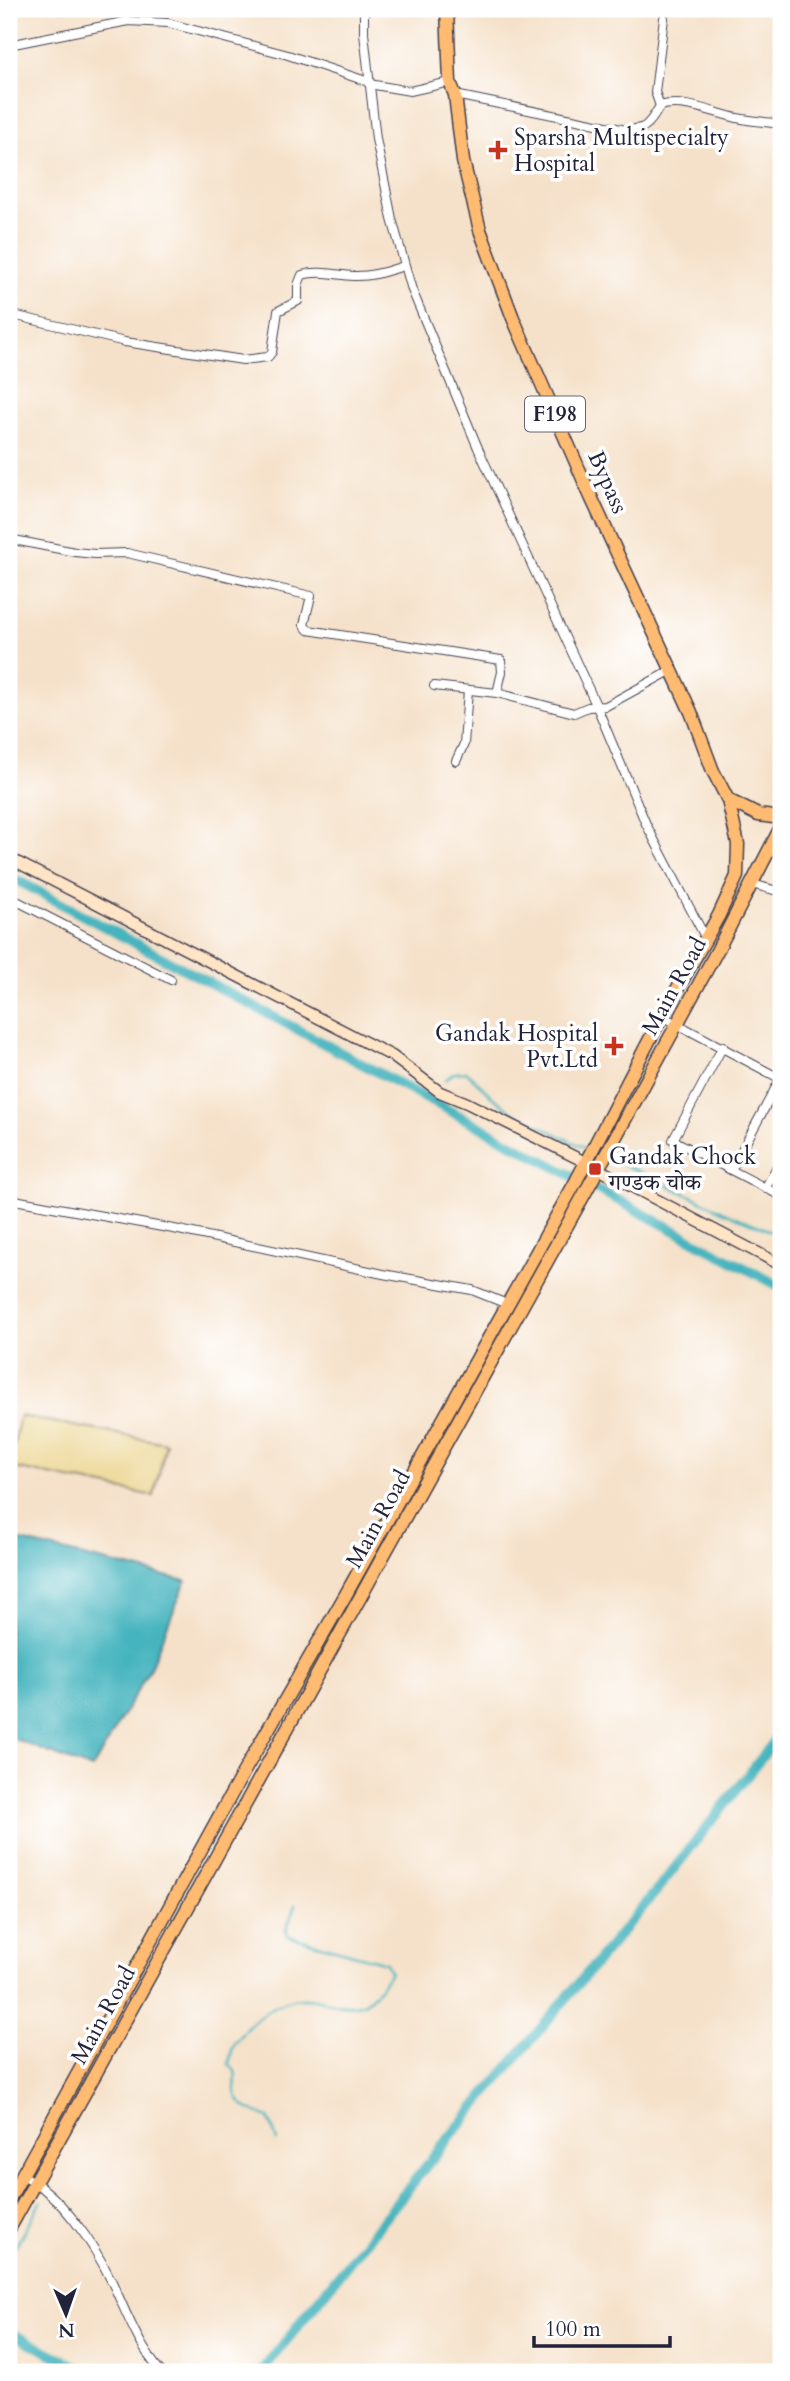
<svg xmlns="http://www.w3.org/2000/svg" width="790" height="2381" font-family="Cardo,'Noto Serif Devanagari',serif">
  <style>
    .sand { fill: #eeda9e; stroke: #887e6c; stroke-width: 2 }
    .water { fill: #45b4be; stroke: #346b7c; stroke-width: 2 }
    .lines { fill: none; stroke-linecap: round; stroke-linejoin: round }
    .stream { stroke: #45b4be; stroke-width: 2.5 }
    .canal { stroke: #45b4be; stroke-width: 10 }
    .minor-casing { stroke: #423f50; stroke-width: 10 }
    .secondary-casing { stroke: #423f50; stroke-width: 13 }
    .primary-casing { stroke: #423f50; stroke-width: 15 }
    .minor { stroke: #fff; stroke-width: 8 }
    .secondary { stroke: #ffe4c6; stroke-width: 10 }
    .primary { stroke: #ffbb71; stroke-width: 12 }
    .poi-dot { fill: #c8321e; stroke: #fff; stroke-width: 2.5 }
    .labels { text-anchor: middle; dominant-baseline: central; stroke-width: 7; stroke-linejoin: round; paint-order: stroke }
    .shield { fill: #fff; stroke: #646476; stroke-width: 2 }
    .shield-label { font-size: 21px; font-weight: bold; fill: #22223b }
    .poi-label { font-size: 23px; fill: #22223b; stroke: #fff; text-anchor: start }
    .street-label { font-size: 23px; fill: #22223b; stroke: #fff }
  </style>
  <rect width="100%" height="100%" fill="#fff"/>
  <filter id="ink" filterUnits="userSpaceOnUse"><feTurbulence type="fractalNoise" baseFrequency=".0143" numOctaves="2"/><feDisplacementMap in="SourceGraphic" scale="14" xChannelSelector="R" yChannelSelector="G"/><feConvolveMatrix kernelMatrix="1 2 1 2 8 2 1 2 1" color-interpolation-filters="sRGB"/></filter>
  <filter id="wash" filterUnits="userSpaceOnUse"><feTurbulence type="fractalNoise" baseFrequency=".00686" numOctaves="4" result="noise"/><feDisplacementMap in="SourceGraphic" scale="28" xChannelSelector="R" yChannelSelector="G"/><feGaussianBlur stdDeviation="1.57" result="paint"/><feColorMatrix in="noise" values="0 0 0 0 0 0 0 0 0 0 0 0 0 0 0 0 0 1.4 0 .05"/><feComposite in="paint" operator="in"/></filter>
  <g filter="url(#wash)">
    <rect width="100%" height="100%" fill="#f5e1c9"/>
    <!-- sand -->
    <polygon class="sand" points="20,1416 166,1443 154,1496 9,1467"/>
    <!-- water -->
    <polygon class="water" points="9,1538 186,1581 149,1670 92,1769 9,1737"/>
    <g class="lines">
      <!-- stream -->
      <g class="stream">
        <polyline points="445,1080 454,1073 467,1072 492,1097 514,1113 589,1150"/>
        <polyline points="612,1159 729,1214 781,1235"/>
        <path d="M277 2141 269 2118C257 2114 235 2105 235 2090 235 2079 239 2072 229 2064 231 2057 231 2049 235 2043 249 2022 279 1996 306 1998 323 1999 344 2009 361 2004 373 2000 383 1982 390 1972L386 1963 288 1936 286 1930 295 1905"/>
        <polyline points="9,2258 41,2201"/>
      </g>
      <!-- canal -->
      <g class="canal">
        <polyline points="9,876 781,1287"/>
        <polyline points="9,2332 87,2372"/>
        <polyline points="261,2372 448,2139 658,1889 781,1733"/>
      </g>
    </g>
  </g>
  <g filter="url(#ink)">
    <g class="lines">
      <defs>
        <g id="minor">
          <polyline points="364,9 364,33 376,139 392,219 412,290 478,448 597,707 646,824 705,937"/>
          <polyline points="9,45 128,21 168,23 288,55 366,81 369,84 410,91 450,82"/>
          <path d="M455 95 621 129C646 131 648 126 660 106 683 99 714 113 737 118 751 121 766 122 781 124"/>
          <polyline points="660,106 655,92 664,18"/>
          <path d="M9 314 125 342 243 360 268 357 272 352 278 311 298 301V285L302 275C319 270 336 275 353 276 371 277 388 271 404 266"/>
          <polyline points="9,539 75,552 95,554 127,553 311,596 304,625 308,630 501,660 502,672 497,693 574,713 588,707 606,706 672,670"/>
          <polyline points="434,686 497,693"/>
          <polyline points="456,761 464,744 468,690"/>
          <polyline points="752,884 781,892"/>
          <polyline points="9,897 171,980"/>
          <polyline points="662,1016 781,1079"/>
          <polyline points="723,1046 673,1140 781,1196"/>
          <polyline points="731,1170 781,1078"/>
          <polyline points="766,1187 781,1159"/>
          <polyline points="9,1199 179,1230 383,1274 472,1290 507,1304"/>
          <path d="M22 2175C60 2193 94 2244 112 2282 127 2314 138 2345 161 2372"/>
        </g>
        <polyline id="secondary" points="9,858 392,1056 440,1092 467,1103 585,1162 781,1265"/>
        <g id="primary">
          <polyline points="728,800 758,815 781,818"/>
          <polyline points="9,2199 243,1773 345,1596 574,1185 662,1016 719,915 737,876 738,844 728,800 713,771 691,712 591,497 513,318 480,230 463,161 455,95 450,82 447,9"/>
          <polyline points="9,2229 580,1202 718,949 781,827"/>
        </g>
      </defs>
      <!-- minor casing -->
      <use href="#minor" class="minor-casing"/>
      <!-- secondary casing -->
      <use href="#secondary" class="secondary-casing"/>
      <!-- primary casing -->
      <use href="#primary" class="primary-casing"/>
      <!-- minor -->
      <use href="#minor" class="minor"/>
      <!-- secondary -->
      <use href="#secondary" class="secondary"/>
      <!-- primary -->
      <use href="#primary" class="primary"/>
    </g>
  </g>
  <!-- markers -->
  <g class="poi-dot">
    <path d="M494.5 139.5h7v7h7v7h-7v7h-7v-7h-7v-7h7z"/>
    <path d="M610.5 1035.5h7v7h7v7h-7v7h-7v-7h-7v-7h7z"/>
    <rect x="588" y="1162" width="14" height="14" rx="3.5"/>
  </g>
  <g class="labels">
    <!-- shield labels -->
    <rect class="shield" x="525" y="396.5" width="60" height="35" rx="5"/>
    <g class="shield-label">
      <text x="555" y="414">F198</text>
    </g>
    <!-- poi labels -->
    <g class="poi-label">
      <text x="514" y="137">Sparsha Multispecialty<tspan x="514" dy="26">Hospital</tspan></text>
      <text x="598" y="1033" text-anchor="end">Gandak Hospital<tspan x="598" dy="26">Pvt.Ltd</tspan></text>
      <text x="609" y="1156">Gandak Chock<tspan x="609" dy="26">गण्डक चोक</tspan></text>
    </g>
    <!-- street labels -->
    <g class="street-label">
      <text transform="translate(608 482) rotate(66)">Bypass</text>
      <text transform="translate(674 986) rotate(-61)">Main Road</text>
      <text transform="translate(378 1519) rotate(-61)">Main Road</text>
      <text transform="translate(103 2015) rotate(-61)">Main Road</text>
    </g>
  </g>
  <!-- margin -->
  <rect width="790" height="2381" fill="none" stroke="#fff" stroke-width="35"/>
  <!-- north arrow -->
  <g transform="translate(66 2314) rotate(178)" stroke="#ffffff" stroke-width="5" paint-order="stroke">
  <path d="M0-5L12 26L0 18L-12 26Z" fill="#22223b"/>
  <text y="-10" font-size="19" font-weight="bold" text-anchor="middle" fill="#22223b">N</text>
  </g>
  <!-- scale -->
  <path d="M534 2336v10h136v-10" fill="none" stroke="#22223b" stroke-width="3.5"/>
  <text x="545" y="2336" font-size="21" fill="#22223b" stroke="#ffffff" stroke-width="5" paint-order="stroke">100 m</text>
</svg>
